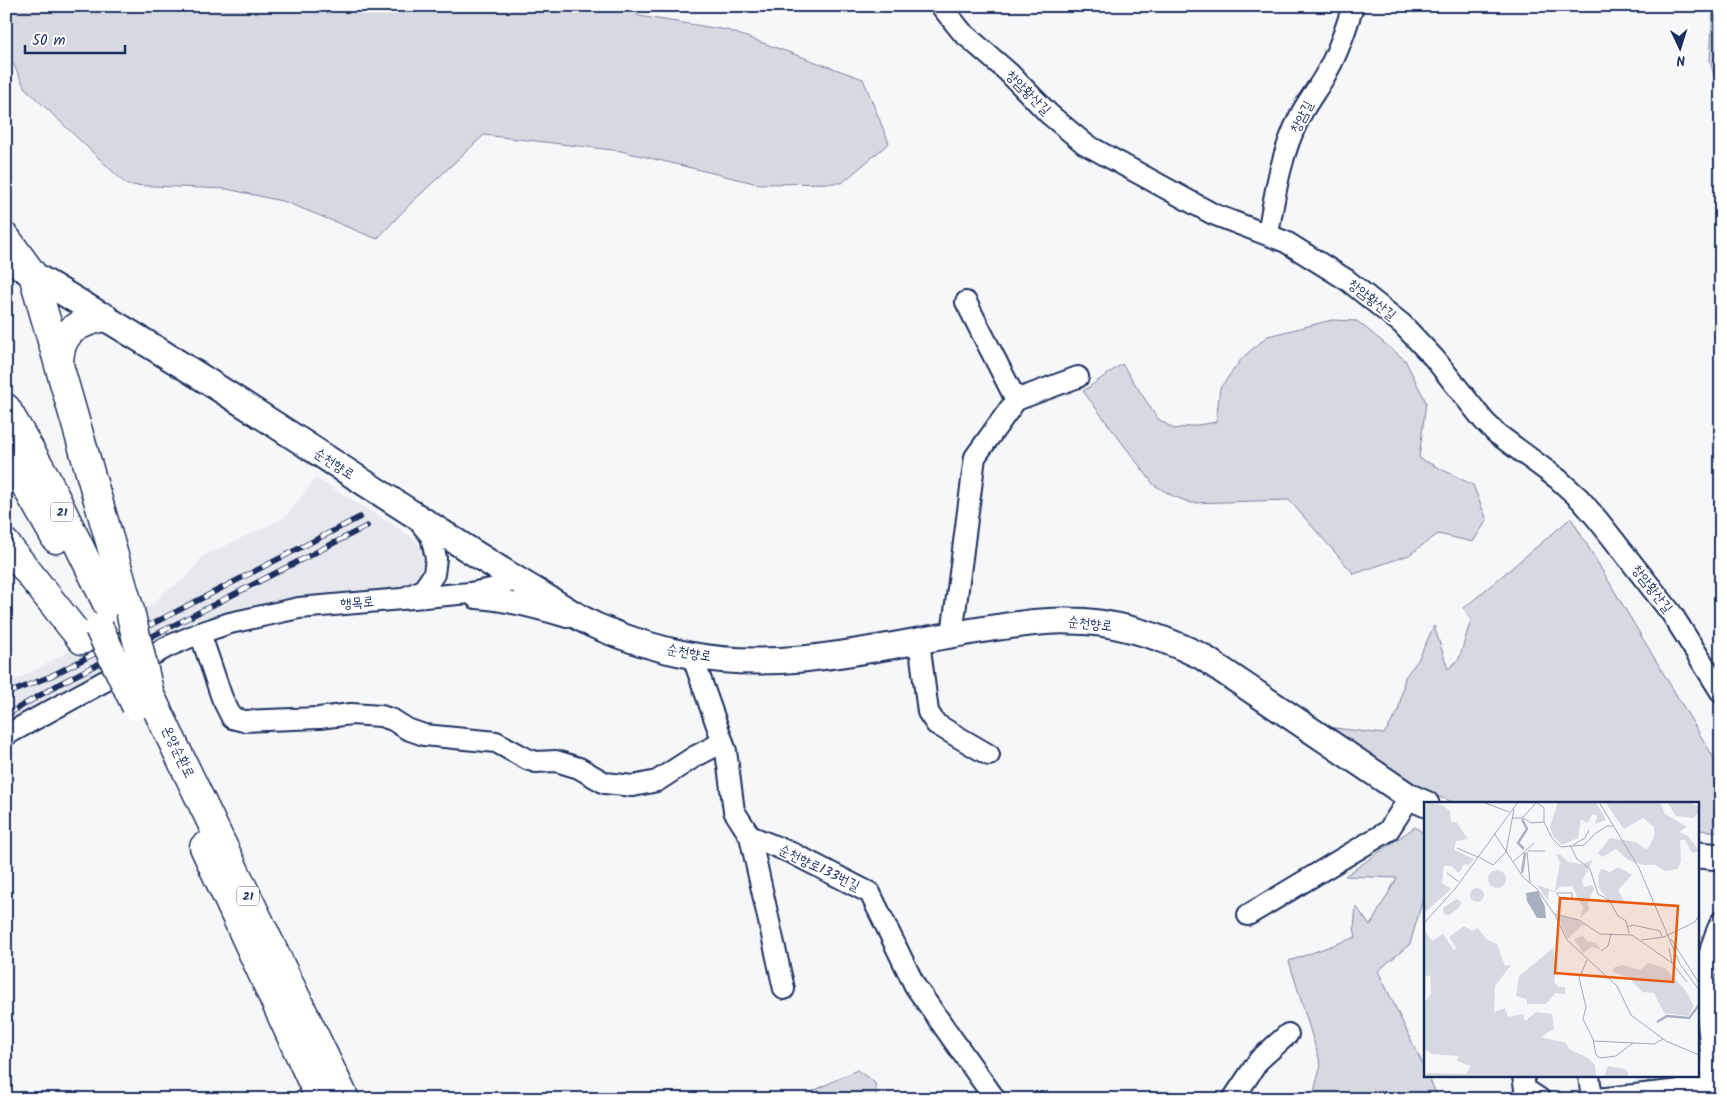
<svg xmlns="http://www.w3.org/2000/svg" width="1727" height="1105" font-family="Kalam,'Poor Story',sans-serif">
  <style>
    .built { fill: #e6e8ee }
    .green { fill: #d6d9e2; stroke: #7884a0 }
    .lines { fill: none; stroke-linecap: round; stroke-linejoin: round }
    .minor-casing { stroke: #1b2f5e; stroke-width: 24 }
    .major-casing { stroke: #1b2f5e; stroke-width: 29 }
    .highway-casing { stroke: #1b2f5e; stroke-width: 31 }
    .minor { stroke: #fff; stroke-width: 20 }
    .major { stroke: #fff; stroke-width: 25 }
    .highway { stroke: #fff; stroke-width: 28 }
    .rail-casing { stroke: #1b2f5e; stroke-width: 5.5 }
    .rail { stroke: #fff; stroke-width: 4; stroke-dasharray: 11; stroke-linecap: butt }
    .highway-bridge-casing { stroke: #1b2f5e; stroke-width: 31; stroke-linecap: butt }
    .highway-bridge { stroke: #fff; stroke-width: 28 }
    .labels { text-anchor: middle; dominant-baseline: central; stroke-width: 4; stroke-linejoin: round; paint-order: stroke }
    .shield { fill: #fff; stroke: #5f6d8e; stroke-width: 1 }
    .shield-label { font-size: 12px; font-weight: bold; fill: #1b2f5e }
    .street-label { font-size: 14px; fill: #1b2f5e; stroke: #fff }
    .inset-river { fill: none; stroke: #a9b0c1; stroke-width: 2.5 }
    .inset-road { fill: none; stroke: #9ea7bb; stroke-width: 1 }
    .view { fill: #e8590c; fill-opacity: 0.15; stroke: #e8590c; stroke-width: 2.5 }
    .inset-edge { fill: none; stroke: #1b2f5e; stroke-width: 2.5 }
  </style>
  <rect width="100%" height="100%" fill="#f6f7f9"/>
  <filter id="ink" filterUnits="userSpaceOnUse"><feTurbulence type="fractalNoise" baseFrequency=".02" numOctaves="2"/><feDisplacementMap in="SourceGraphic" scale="10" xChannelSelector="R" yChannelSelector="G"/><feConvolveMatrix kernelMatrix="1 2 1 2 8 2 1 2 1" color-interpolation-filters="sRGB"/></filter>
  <g filter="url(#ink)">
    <!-- built -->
    <polygon class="built" points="316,478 411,536 420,547 423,556 422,569 418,579 409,589 402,593 317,596 223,615 6,729 6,684 32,672 154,603 166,591 185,579 203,556 284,518"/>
    <!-- green -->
    <g class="green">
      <polygon points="6,6 626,6 639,16 727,30 863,79 889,143 842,183 758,184 621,151 484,135 412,202 377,239 286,202 227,189 127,185 25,88 6,49"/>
      <polygon points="1713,6 1721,6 1721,104 1710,60"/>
      <polygon points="1332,320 1357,321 1405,360 1426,402 1419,458 1473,485 1487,520 1473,542 1438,534 1409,555 1354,574 1289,500 1191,503 1173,496 1154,485 1083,391 1122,364 1158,419 1174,429 1216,422 1220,388 1243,357 1268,336"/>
      <polygon points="1571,518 1721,770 1721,832 1698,830 1698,804 1458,804 1413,787 1327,727 1384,734 1398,712 1405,677 1418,660 1434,626 1448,669 1459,659 1471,620 1464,608"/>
      <polygon points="1415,827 1426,835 1426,888 1410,944 1378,971 1426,1071 1426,1076 1428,1076 1439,1099 1312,1099 1321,1065 1289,961 1356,937 1354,928 1356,906 1370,926 1397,878 1345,876"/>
      <polygon points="857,1070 875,1083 877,1099 807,1099 809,1093"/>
    </g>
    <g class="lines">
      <defs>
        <g id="minor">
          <polyline points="941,6 962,32 1008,72 1049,114 1085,144 1213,214 1286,242 1347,280 1402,324 1434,358 1484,421 1496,433 1558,479 1580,499 1598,520 1672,614 1721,692"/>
          <path d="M1268 234C1275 193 1281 153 1300 116 1308 100 1320 86 1328 70 1339 50 1346 28 1353 6"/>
          <polyline points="966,302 1016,400"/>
          <polyline points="406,597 423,590 434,574 436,558 431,536 417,519"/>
          <path d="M476 598C508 600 538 608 567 617"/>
          <polyline points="200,633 222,698 232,718 244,721 319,718 351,714 381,716 393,720 407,729 424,735 496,742 527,759 536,762 556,761 579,768 605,783 633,786 657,781 694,757 723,742"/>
          <polyline points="952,635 975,457 1016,400 1078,377"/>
          <polyline points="919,641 928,712 936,724 989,755"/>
          <polyline points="692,655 726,751 734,811 750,836 794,854 870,893 915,986 995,1099"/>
          <polyline points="6,735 169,646 200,633 230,623 299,608 470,593 496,588 514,579"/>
          <polyline points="750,836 784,989"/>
          <polyline points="1248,915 1388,831 1410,797"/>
          <polyline points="1523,1076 1525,1089 1540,1099"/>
          <polyline points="1589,1076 1592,1099"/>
          <polyline points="1233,1099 1259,1060 1288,1034"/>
          <polyline points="1597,1099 1709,1087"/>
          <path d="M1718 1099 1709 1087C1715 1055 1706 1023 1705 990 1704 970 1712 940 1721 922"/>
        </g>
        <g id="major">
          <path d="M22 268C72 298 123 328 172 359 253 409 333 463 413 514 457 542 501 571 546 597 562 607 579 618 596 626 626 639 657 649 689 655 789 674 889 644 986 629 1014 625 1042 620 1070 621 1116 621 1160 636 1201 656L1410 797 1426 804"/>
          <polyline points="1698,855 1721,857"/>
        </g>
        <g id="highway">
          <polyline points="6,238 33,275 130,611"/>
          <path d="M59 363C60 331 76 324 104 317"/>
          <polyline points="6,408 45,476 114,618"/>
          <polyline points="6,451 56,539"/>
          <polyline points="6,544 82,640"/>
          <polyline points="150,695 345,1099"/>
          <polyline points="204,847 320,1099"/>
        </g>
      </defs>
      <!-- minor casing -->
      <use href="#minor" class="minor-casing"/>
      <!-- major casing -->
      <use href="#major" class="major-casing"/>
      <!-- highway casing -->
      <use href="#highway" class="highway-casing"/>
      <!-- minor -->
      <use href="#minor" class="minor"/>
      <!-- major -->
      <use href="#major" class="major"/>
      <!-- highway -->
      <use href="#highway" class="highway"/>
      <defs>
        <g id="rail">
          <polyline points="6,694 51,676 360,517"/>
          <polyline points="6,715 61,683 367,526"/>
        </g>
      </defs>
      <!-- rail casing -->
      <use href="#rail" class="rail-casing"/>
      <!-- rail -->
      <use href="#rail" class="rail"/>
      <defs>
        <g id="highway-bridge">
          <polyline points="130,611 150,695"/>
          <polyline points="99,628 136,706"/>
        </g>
      </defs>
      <!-- highway-bridge casing -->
      <use href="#highway-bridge" class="highway-bridge-casing"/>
      <!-- highway-bridge -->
      <use href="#highway-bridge" class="highway-bridge"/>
    </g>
  </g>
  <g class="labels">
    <!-- shield labels -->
    <g class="shield">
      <rect x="51" y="502.5" width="22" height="19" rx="4"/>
      <rect x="237" y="886.5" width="22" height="19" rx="4"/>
    </g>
    <g class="shield-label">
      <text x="62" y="512">21</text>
      <text x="248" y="896">21</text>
    </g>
    <!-- street labels -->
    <g class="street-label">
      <text transform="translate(1028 93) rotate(45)">창암황산길</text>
      <text transform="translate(1302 117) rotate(-63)">창암길</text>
      <text transform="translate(1372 300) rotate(38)">창암황산길</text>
      <text transform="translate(334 464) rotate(33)">순천향로</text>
      <text transform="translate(1652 589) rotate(52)">창암황산길</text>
      <text transform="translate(357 603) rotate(-4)">행목로</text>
      <text transform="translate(1090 624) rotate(6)">순천향로</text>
      <text transform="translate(689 653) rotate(10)">순천향로</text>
      <text transform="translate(178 752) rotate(64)">온양순환로</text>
      <text transform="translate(819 868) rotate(26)">순천향로133번길</text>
    </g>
  </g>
  <!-- overview -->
  <g transform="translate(1424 802)">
    <rect width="275" height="275" fill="#f6f7f9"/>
    <path d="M0 0 18 3 26 9 27 19 33 21 44 37 32 39 30 48 50 57 45 63 40 62 35 71 27 64H20L18 81 27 87 0 111ZM134 0H172L182 18 171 22 173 14 169 12 163 21 157 17 154 36 138 43 129 34 126 25ZM181 0H236L241 12 263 25 255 30 264 34 275 49 268 51 261 38H256L257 59 254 67 241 69 231 63H220L204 58 192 47 178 55 174 51 186 36 212 40 223 48 230 35V25L219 16 200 27ZM243 0H265L275 5V10L269 16 252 14ZM136 52 144 60 158 62 169 58 158 79 160 85 168 83 170 87 164 100 165 108 156 116 159 106 148 84 135 85 131 90 125 88 124 99 113 83 131 89 136 60 132 53ZM194 65 208 73 194 88 200 99 195 102 194 98 187 100 181 94 175 86 174 75 177 67 186 70ZM64 77a9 9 0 1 1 18 0a9 9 0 1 1-18 0ZM46 93a7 7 0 1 1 14 0a7 7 0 1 1-14 0ZM32 97 37 99 36 105 25 113 20 112 19 106ZM133 114 152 117 162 124 158 123 144 137ZM40 124 48 129 54 126 62 137 73 142 81 164 87 163 71 184 70 210 81 206 84 215 99 212 101 219 112 210 128 212 130 227 117 235 142 241 145 247 164 256 171 263 172 275H0L4 271 42 272 47 264 33 259 34 254 8 252 0 247V201L7 192 6 173 0 175V128L8 139 19 132 30 148 32 146 25 135ZM159 134 163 139 172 141 177 148 168 145 159 151 150 137ZM129 146 132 167 130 180 134 185H141V192L131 191 122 202H103V197L92 194 95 174ZM224 161 241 166 262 189 270 204 264 214 240 211 230 191 218 190 205 176 190 170 189 166 198 163 216 168ZM184 264 201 267 205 271 202 275H180Z" fill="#d6d9e2"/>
    <path d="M114 89 121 105 122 116H113L103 99 102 91Z" fill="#a9b0c1"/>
    <path class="inset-river" d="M98 17 103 27 94 41 100 47M98 71 101 51M233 220 243 214 265 216 275 203"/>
    <path class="inset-road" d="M59 0 85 10M112 0 120 6V20L128 36 137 45 160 43 172 31 183 24H189M175 0 215 66 256 162 275 188M98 15 107 21 120 20M88 16H98L112 1M70 31 99 75 114 88 130 112 155 118 176 132 208 133 248 161M146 43 153 57 166 67 174 92 185 98 194 114 202 119 205 131M149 43 161 36 165 28M33 46 54 55M104 49H121M103 50 106 81M55 55 69 63 82 50 90 7M89 60 110 41M23 71 35 80M132 91 137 97 134 110M133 91H148V97H137M131 113 143 138 193 184 207 213 242 239 275 253M0 121 31 87 94 0M203 125 209 123 236 129 238 135M247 137 275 181M217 138 240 135 271 120 275 113M245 146 248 161 263 180M177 149 184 144 187 132M163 158 155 176 162 205 159 217 169 237 172 253 176 256 192 254 209 241M170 239 230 242 239 237"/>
    <path class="view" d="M136 96 254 104 249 180 131 171Z"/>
    <rect width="275" height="275" class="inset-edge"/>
  </g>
  <!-- margin -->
  <rect width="1727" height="1105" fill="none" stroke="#fff" stroke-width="25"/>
  <rect x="12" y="12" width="1702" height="1080" fill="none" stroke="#1b2f5e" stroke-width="2" filter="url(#ink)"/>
  <!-- north arrow -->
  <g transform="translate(1680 48) rotate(176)" stroke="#ffffff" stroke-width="4" paint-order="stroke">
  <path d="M0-4L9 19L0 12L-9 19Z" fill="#1b2f5e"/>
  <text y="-8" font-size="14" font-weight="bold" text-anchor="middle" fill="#1b2f5e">N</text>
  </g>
  <!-- scale -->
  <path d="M25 45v8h100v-8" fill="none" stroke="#1b2f5e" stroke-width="2.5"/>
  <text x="32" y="45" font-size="15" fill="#1b2f5e" stroke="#ffffff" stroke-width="4" paint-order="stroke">50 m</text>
</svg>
